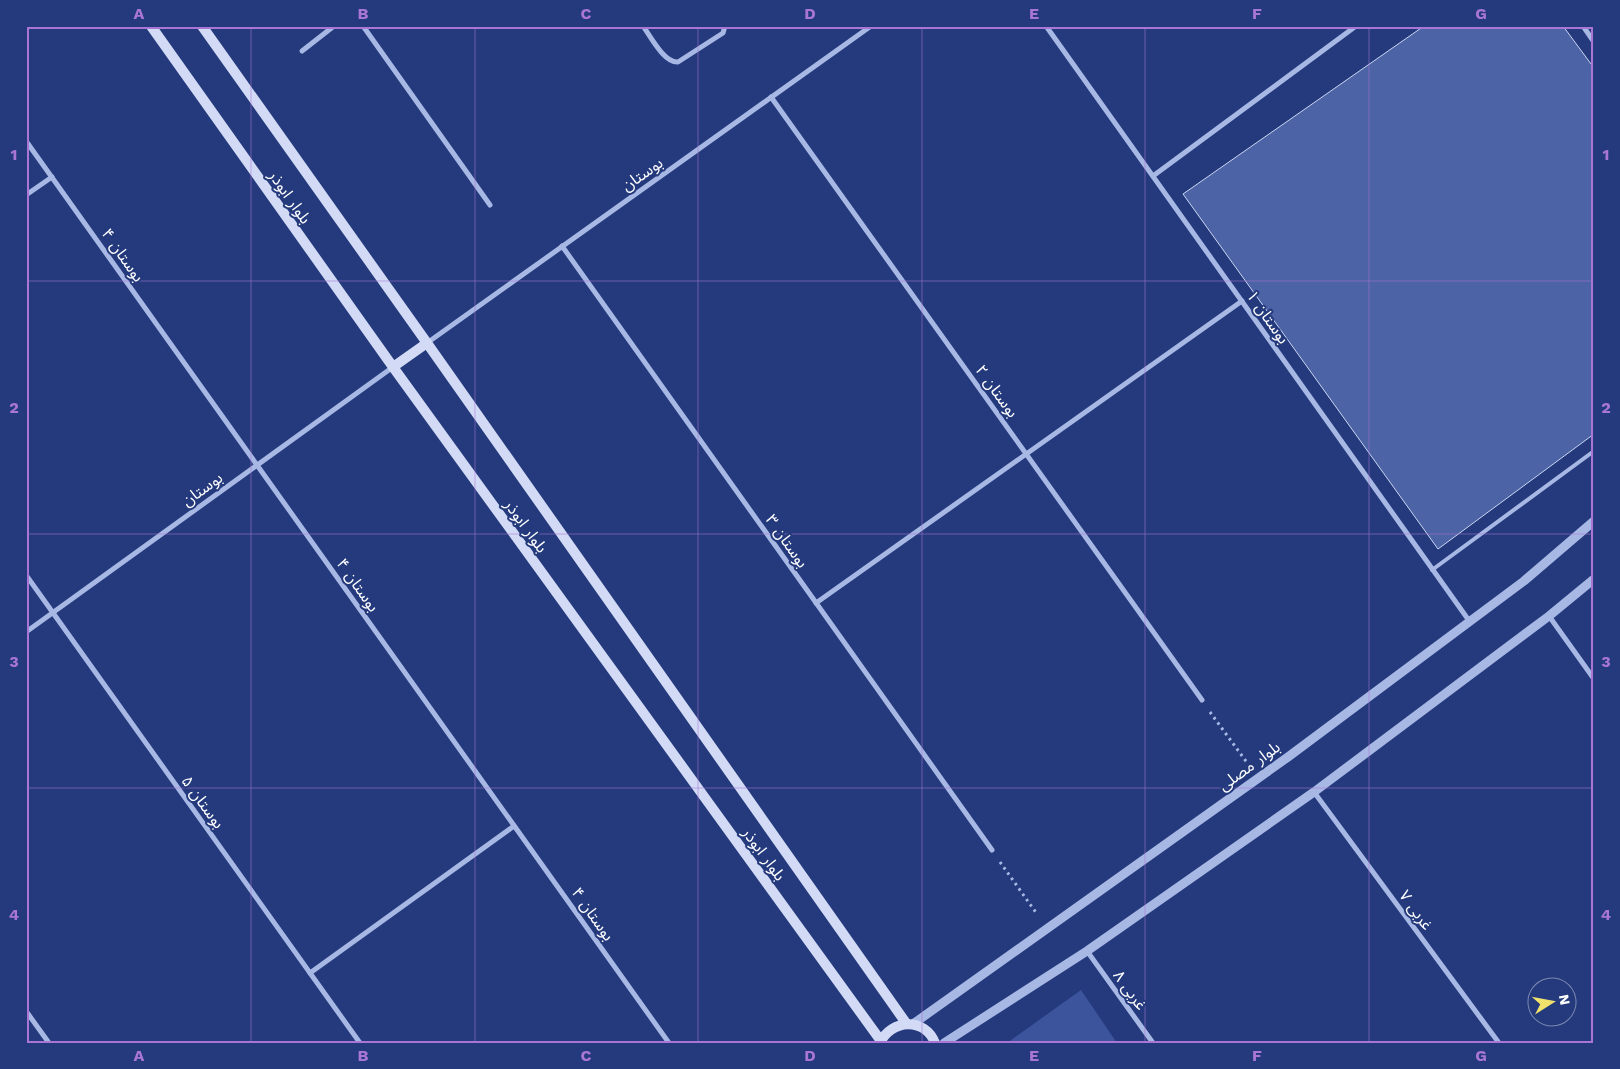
<svg xmlns="http://www.w3.org/2000/svg" width="1620" height="1069" font-family="'Work Sans','Noto Sans Arabic',sans-serif">
  <style>
    .green { fill: #3b549c }
    .building { fill: #4c63a5; stroke: #cbd6f4 }
    .lines { fill: none; stroke-linecap: round; stroke-linejoin: round }
    .path { stroke: #a8b8e5; stroke-width: 3; stroke-dasharray: 2.5 4; stroke-linecap: butt }
    .service { stroke: #a8b8e5; stroke-width: 4 }
    .minor { stroke: #a8b8e5; stroke-width: 5 }
    .tertiary { stroke: #a8b8e5; stroke-width: 9 }
    .secondary { stroke: #d2daf5; stroke-width: 10 }
    .grid { fill: none; stroke: #a976d5; stroke-width: 1; stroke-opacity: 0.55 }
    .labels { text-anchor: middle; dominant-baseline: central; stroke-width: 4; stroke-linejoin: round; paint-order: stroke }
    .street-label { font-size: 16px; fill: #fff; stroke: #243a7d }
    .neatline { fill: none; stroke: #a976d5; stroke-width: 2 }
    .grid-label { font-size: 16px; text-anchor: middle; font-weight: bold; fill: #a976d5 }
  </style>
  <rect width="100%" height="100%" fill="#243a7d"/>
  <!-- green -->
  <polygon class="green" points="1081,990 1117,1043 1007,1043"/>
  <!-- building -->
  <polygon class="building" points="1424,26 1563,26 1594,68 1594,434 1438,549 1183,194"/>
  <g class="lines">
    <!-- path -->
    <g class="path">
      <polyline points="1210,712 1248,764"/>
      <polyline points="1000,862 1037,914"/>
    </g>
    <!-- service -->
    <polyline class="service" points="1432,570 1594,451"/>
    <!-- minor -->
    <g class="minor">
      <polyline points="363,26 490,205"/>
      <path d="M643 26C651 37 664 63 678 62L723 33 725 26"/>
      <polyline points="1046,26 1470,622"/>
      <polyline points="1583,26 1594,42"/>
      <polyline points="302,51 334,26"/>
      <polyline points="771,97 1202,700"/>
      <polyline points="26,141 669,1043"/>
      <polyline points="1153,176 1356,26"/>
      <polyline points="26,195 52,177"/>
      <polyline points="562,246 992,850"/>
      <polyline points="427,343 871,26"/>
      <polyline points="26,575 360,1043"/>
      <polyline points="816,603 1242,301"/>
      <polyline points="1549,616 1594,679"/>
      <polyline points="26,632 393,367"/>
      <polyline points="1314,792 1499,1043"/>
      <polyline points="1087,951 1153,1043"/>
      <polyline points="310,973 514,826"/>
      <polyline points="26,1011 49,1043"/>
    </g>
    <!-- tertiary -->
    <g class="tertiary">
      <polyline points="913,1024 1288,757 1524,581 1594,521"/>
      <polyline points="944,1043 1087,951 1314,792 1549,616 1594,579"/>
    </g>
    <!-- secondary -->
    <g class="secondary">
      <polyline points="151,26 393,367 881,1041"/>
      <polyline points="202,26 427,343 906,1023"/>
      <polyline points="393,367 427,343"/>
      <path d="M880 1043C891 1019 925 1017 935 1043"/>
    </g>
  </g>
  <!-- grid -->
  <path class="grid" d="M251 26V1043M475 26V1043M698 26V1043M922 26V1043M1145 26V1043M1369 26V1043M26 281H1594M26 534H1594M26 788H1594"/>
  <g class="labels">
    <!-- street labels -->
    <g class="street-label">
      <text transform="translate(642 174) rotate(-35)">بوستان</text>
      <text transform="translate(290 197) rotate(55)">بلوار ابوذر</text>
      <text transform="translate(123 255) rotate(55)">بوستان ۴</text>
      <text transform="translate(1268 317) rotate(55)">بوستان ۱</text>
      <text transform="translate(997 391) rotate(54)">بوستان ۲</text>
      <text transform="translate(202 489) rotate(-36)">بوستان</text>
      <text transform="translate(526 526) rotate(54)">بلوار ابوذر</text>
      <text transform="translate(787 541) rotate(55)">بوستان ۳</text>
      <text transform="translate(358 585) rotate(55)">بوستان ۴</text>
      <text transform="translate(1249 766) rotate(-36)">بلوار مصلی</text>
      <text transform="translate(203 802) rotate(54)">بوستان ۵</text>
      <text transform="translate(764 854) rotate(54)">بلوار ابوذر</text>
      <text transform="translate(1416 910) rotate(54)">۷ غربی</text>
      <text transform="translate(593 914) rotate(55)">بوستان ۴</text>
      <text transform="translate(1130 990) rotate(54)">۸ غربی</text>
    </g>
  </g>
  <!-- border -->
  <rect width="1620" height="1069" fill="none" stroke="#243a7d" stroke-width="55"/>
  <!-- north arrow -->
  <g transform="translate(1552 1002) rotate(79)"><circle r="24" fill="#243a7d" stroke="#7c89b1"/>
  <path d="M0-4L9 19L0 12L-9 19Z" fill="#f0e26c"/>
  <text y="-8" font-size="14" font-weight="bold" text-anchor="middle" fill="#ffffff">N</text>
  </g>
  <rect x="28" y="28" width="1564" height="1014" class="neatline"/>
  <g class="grid-label">
    <text x="139" y="19">A</text>
    <text x="363" y="19">B</text>
    <text x="586" y="19">C</text>
    <text x="810" y="19">D</text>
    <text x="1034" y="19">E</text>
    <text x="1257" y="19">F</text>
    <text x="1481" y="19">G</text>
    <text x="14" y="160">1</text>
    <text x="1606" y="160">1</text>
    <text x="14" y="413">2</text>
    <text x="1606" y="413">2</text>
    <text x="14" y="667">3</text>
    <text x="1606" y="667">3</text>
    <text x="14" y="920">4</text>
    <text x="1606" y="920">4</text>
    <text x="139" y="1061">A</text>
    <text x="363" y="1061">B</text>
    <text x="586" y="1061">C</text>
    <text x="810" y="1061">D</text>
    <text x="1034" y="1061">E</text>
    <text x="1257" y="1061">F</text>
    <text x="1481" y="1061">G</text>
  </g>
</svg>
